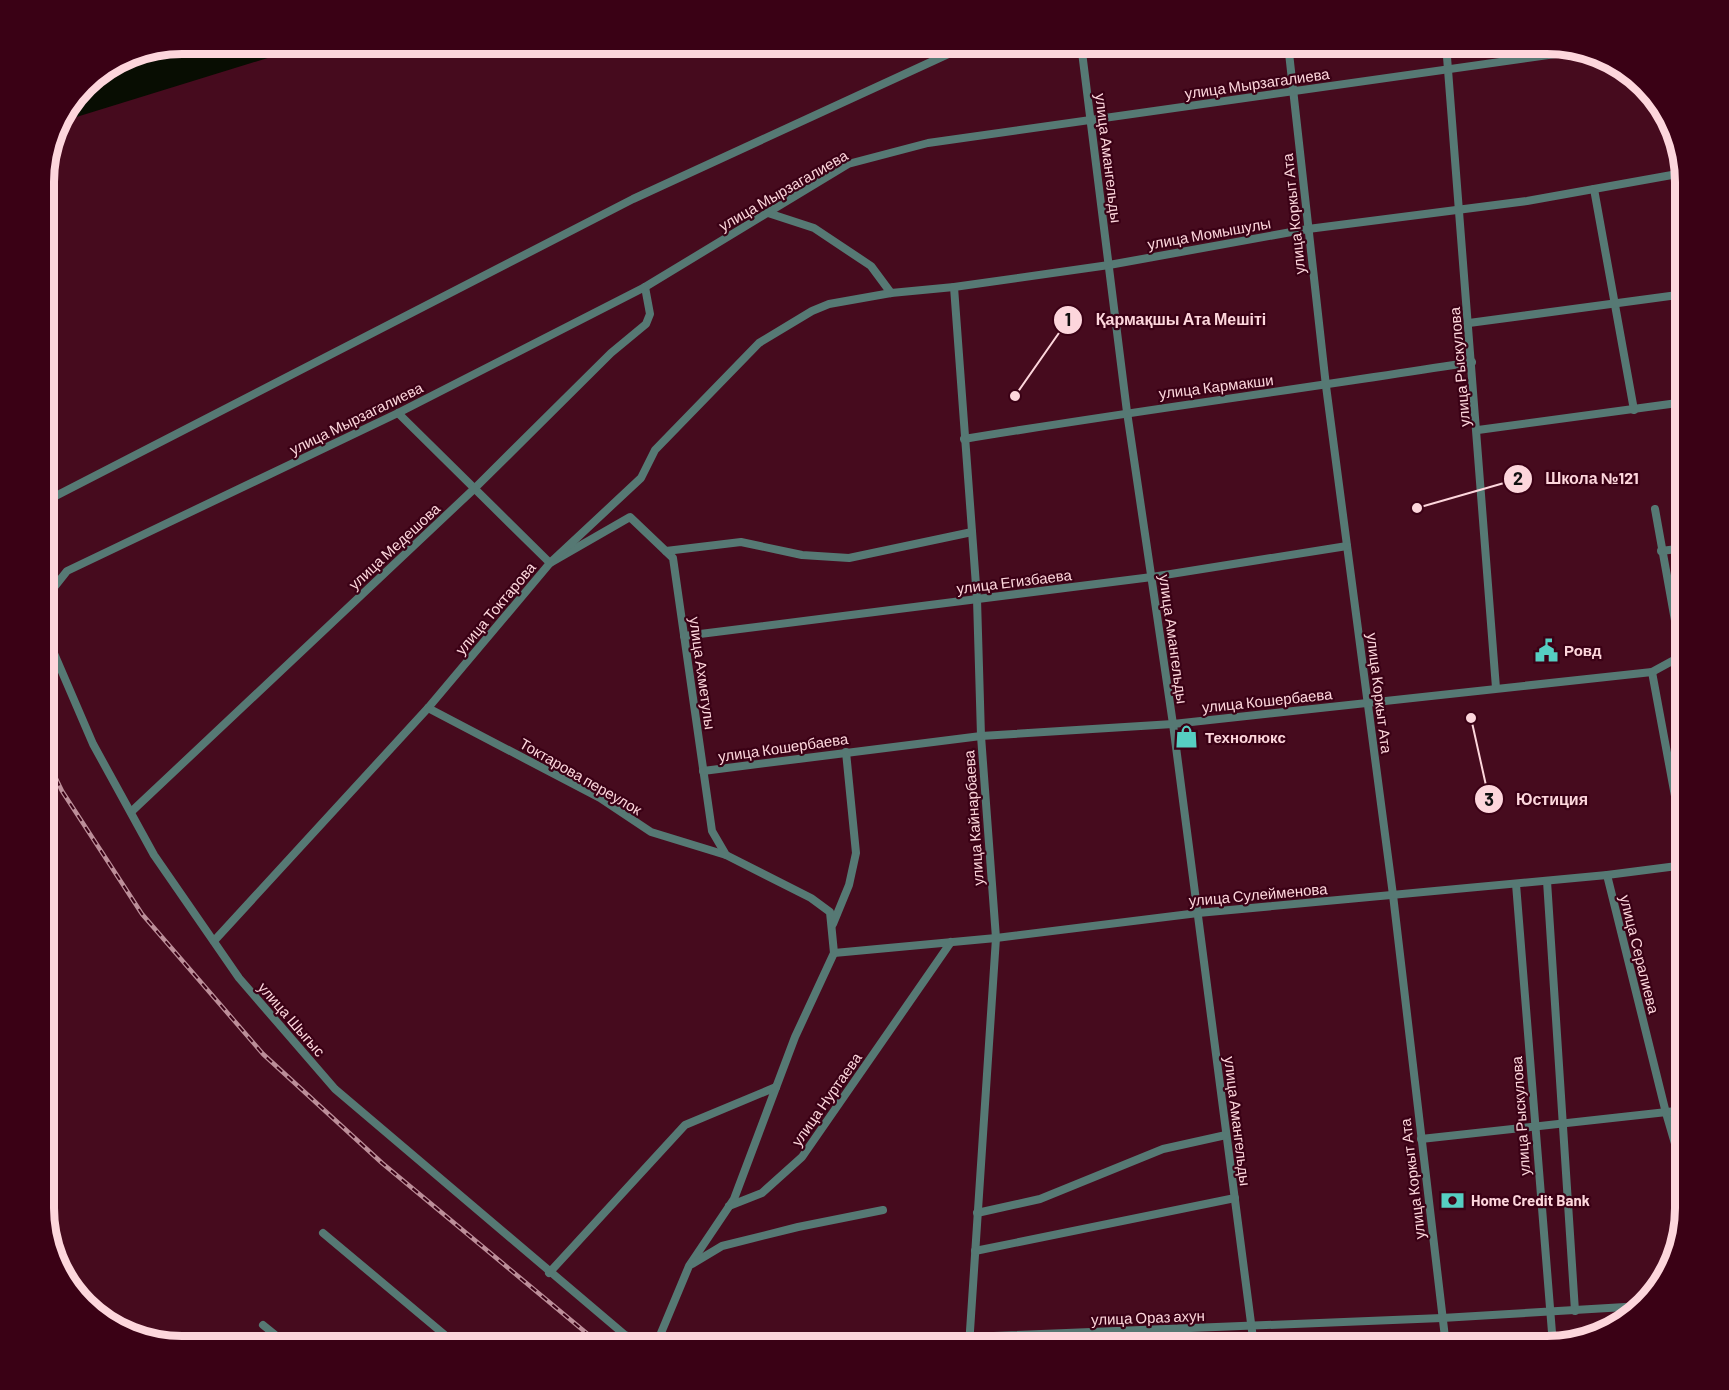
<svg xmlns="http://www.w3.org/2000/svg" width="1729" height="1390" font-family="Barlow,sans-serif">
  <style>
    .water { fill: #080d02 }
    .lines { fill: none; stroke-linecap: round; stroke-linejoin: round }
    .street { stroke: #567974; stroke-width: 8 }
    .secondary { stroke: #6fa8a1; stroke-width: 12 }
    .rail-casing { stroke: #bc8e99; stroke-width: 4.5 }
    .rail { stroke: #3a0115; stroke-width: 2; stroke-dasharray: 7; stroke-linecap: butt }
    .labels { text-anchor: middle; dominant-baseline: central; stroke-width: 4.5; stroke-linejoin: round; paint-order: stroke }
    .street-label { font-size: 15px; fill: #fdd6dc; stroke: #3a0115 }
    .poi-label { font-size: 15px; font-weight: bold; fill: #fdd6dc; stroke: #3a0115; text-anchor: start }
    .rim { fill: none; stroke: #fdd6dc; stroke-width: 8 }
    .leader { fill: none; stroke: #fdd6dc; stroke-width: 2 }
    .callout-dot { fill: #fdd6dc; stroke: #3a0115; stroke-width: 2 }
    .mark-label { font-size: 18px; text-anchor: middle; font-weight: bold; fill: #111 }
    .callout-label { font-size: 16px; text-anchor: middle; font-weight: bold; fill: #fdd6dc; stroke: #3a0115; stroke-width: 4.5; stroke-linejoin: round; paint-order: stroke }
  </style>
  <rect width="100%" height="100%" fill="#460b1e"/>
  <!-- water -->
  <polygon class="water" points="182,44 313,44 57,123 91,78 129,54"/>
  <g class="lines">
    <!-- street -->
    <g class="street">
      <polyline points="1081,44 1127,412 1173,724 1254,1346"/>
      <polyline points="1288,44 1326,386 1393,895 1446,1346"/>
      <polyline points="1446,44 1496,688"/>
      <polyline points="1594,189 1634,410"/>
      <polyline points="768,213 814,228 871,266 891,293"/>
      <polyline points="954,287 977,599 981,736 996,938 969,1346"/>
      <polyline points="1469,323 1685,294"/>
      <polyline points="398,413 550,563 630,517 673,558 712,831 726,855 811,898 830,912 834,953 795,1037 734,1199 689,1266 656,1345"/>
      <polyline points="1478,430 1685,402"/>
      <path d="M964 439C1133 411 1303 389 1472 362"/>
      <polyline points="44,502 633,199 970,44"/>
      <polyline points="1655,509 1681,654"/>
      <polyline points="666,551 741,542 802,555 849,558 972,532"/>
      <polyline points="1661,551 1685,548"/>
      <polyline points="44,600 67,571 398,413 645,287 848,164 928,143 1584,50"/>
      <polyline points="44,602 50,644 93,744 154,855 239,978 335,1089 625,1335 656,1345"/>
      <polyline points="684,636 1152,577 1347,546"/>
      <polyline points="1652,672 1685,850"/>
      <polyline points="428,708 600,798 651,832 726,855"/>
      <polyline points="703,771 981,736 1173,724 1652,672 1685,654"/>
      <polyline points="131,812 475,488 611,353 646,324 650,314 645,287"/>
      <polyline points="1607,875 1666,1113 1685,1178"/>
      <polyline points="1547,881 1575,1311"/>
      <polyline points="1516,884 1553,1345"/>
      <polyline points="833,924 849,885 856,853 846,752"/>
      <polyline points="214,941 428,708 550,563 641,478 655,450 759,343 812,311 829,304 891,293 954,287 1109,265 1308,229 1527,201 1683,173"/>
      <polyline points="834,953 996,938 1198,913 1607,875 1685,865"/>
      <polyline points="1421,1139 1685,1110"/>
      <polyline points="729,1206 762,1193 802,1157 951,942"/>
      <polyline points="977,1213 1040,1199 1163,1149 1226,1135"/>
      <polyline points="323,1233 458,1346"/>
      <polyline points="975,1251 1235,1198"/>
      <polyline points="692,1264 722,1246 798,1227 883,1210"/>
      <polyline points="549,1273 685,1125 776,1087"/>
      <polyline points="263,1325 289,1346"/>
      <polyline points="656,1345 689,1336 969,1337 1442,1318 1642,1306"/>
    </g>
    <!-- secondary -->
    <polyline class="secondary" points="654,1346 659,1346"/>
    <defs>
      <polyline id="rail" points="44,754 62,791 142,914 263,1054 382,1163 602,1346"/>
    </defs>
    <!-- rail casing -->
    <use href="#rail" class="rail-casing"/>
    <!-- rail -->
    <use href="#rail" class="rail"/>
  </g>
  <!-- icons -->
  <defs>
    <symbol id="civic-bare" viewBox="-9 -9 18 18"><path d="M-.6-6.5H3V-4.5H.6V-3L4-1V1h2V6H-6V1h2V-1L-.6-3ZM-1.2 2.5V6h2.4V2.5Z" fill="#56cec2" stroke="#3a0115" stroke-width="2.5" paint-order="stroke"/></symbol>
    <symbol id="shop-bare" viewBox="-9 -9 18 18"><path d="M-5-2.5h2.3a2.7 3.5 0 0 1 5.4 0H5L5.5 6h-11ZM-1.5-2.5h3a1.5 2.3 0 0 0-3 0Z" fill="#56cec2" stroke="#3a0115" stroke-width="2.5" paint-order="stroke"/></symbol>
    <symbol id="bank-bare" viewBox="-9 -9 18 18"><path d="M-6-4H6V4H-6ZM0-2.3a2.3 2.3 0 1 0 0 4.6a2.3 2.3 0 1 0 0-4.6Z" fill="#56cec2" stroke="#3a0115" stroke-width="2.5" paint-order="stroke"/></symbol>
  </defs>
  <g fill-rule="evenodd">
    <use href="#civic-bare" x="1530" y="634" width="33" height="33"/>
    <use href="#shop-bare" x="1170" y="720" width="33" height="33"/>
    <use href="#bank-bare" x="1436" y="1184" width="33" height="33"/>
  </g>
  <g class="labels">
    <!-- street labels -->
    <g class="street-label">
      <text transform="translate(1257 83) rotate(-8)">улица Мырзагалиева</text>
      <text transform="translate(1109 158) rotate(83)">улица Амангельды</text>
      <text transform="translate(783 190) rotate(-30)">улица Мырзагалиева</text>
      <text transform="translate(1293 214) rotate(-96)">улица Коркыт Ата</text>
      <text transform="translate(1209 233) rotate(-10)">улица Момышулы</text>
      <text transform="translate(1459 367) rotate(-95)">улица Рыскулова</text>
      <text transform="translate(1216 386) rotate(-7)">улица Кармакши</text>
      <text transform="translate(356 418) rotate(-26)">улица Мырзагалиева</text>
      <text transform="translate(394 546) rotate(-43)">улица Медешова</text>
      <text transform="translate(1014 581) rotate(-7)">улица Егизбаева</text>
      <text transform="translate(495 608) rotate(-50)">улица Токтарова</text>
      <text transform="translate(1174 639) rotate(82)">улица Амангельды</text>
      <text transform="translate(703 673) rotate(82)">улица Ахметулы</text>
      <text transform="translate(1380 693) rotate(83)">улица Коркыт Ата</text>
      <text transform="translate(1267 700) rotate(-6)">улица Кошербаева</text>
      <text transform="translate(783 747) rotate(-8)">улица Кошербаева</text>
      <text transform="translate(581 776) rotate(30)">Токтарова переулок</text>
      <text transform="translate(973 818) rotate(-94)">улица Кайнарбаева</text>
      <text transform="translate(1258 894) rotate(-5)">улица Сулейменова</text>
      <text transform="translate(1640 954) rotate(76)">улица Сералиева</text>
      <text transform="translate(292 1019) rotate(49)">улица Шыгыс</text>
      <text transform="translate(826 1099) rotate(-55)">улица Нуртаева</text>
      <text transform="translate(1520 1116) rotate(-94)">улица Рыскулова</text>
      <text transform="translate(1238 1121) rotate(83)">улица Амангельды</text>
      <text transform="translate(1412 1179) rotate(-97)">улица Коркыт Ата</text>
      <text transform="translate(1148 1317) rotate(-2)">улица Ораз ахун</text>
    </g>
    <!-- poi labels -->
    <g class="poi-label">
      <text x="1564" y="650">Ровд</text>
      <text x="1205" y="737">Технолюкс</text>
      <text x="1471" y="1200">Home Credit Bank</text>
    </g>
  </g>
  <!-- crop -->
  <path d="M0 0H1729V1390H0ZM182 54H1547A128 128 0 0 1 1675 182V1208A128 128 0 0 1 1547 1336H182A128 128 0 0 1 54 1208V182A128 128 0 0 1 182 54Z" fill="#3a0115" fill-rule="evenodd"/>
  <path class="rim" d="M182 54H1547A128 128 0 0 1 1675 182V1208A128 128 0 0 1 1547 1336H182A128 128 0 0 1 54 1208V182A128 128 0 0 1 182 54Z"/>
  <!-- callouts -->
  <path class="leader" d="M1015 396L1068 320M1417 508L1518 479M1471 718L1489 799"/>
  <g class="callout-dot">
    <circle cx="1015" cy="396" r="6"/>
    <circle cx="1417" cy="508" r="6"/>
    <circle cx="1471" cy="718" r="6"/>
    <circle cx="1068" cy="320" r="15"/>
    <circle cx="1518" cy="479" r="15"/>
    <circle cx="1489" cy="799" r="15"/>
  </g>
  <g class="mark-label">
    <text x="1068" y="326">1</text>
    <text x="1518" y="485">2</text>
    <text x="1489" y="806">3</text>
  </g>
  <g class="callout-label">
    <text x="1181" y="325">Қармақшы Ата Мешіті</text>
    <text x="1592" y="484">Школа №121</text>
    <text x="1552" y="805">Юстиция</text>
  </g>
</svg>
